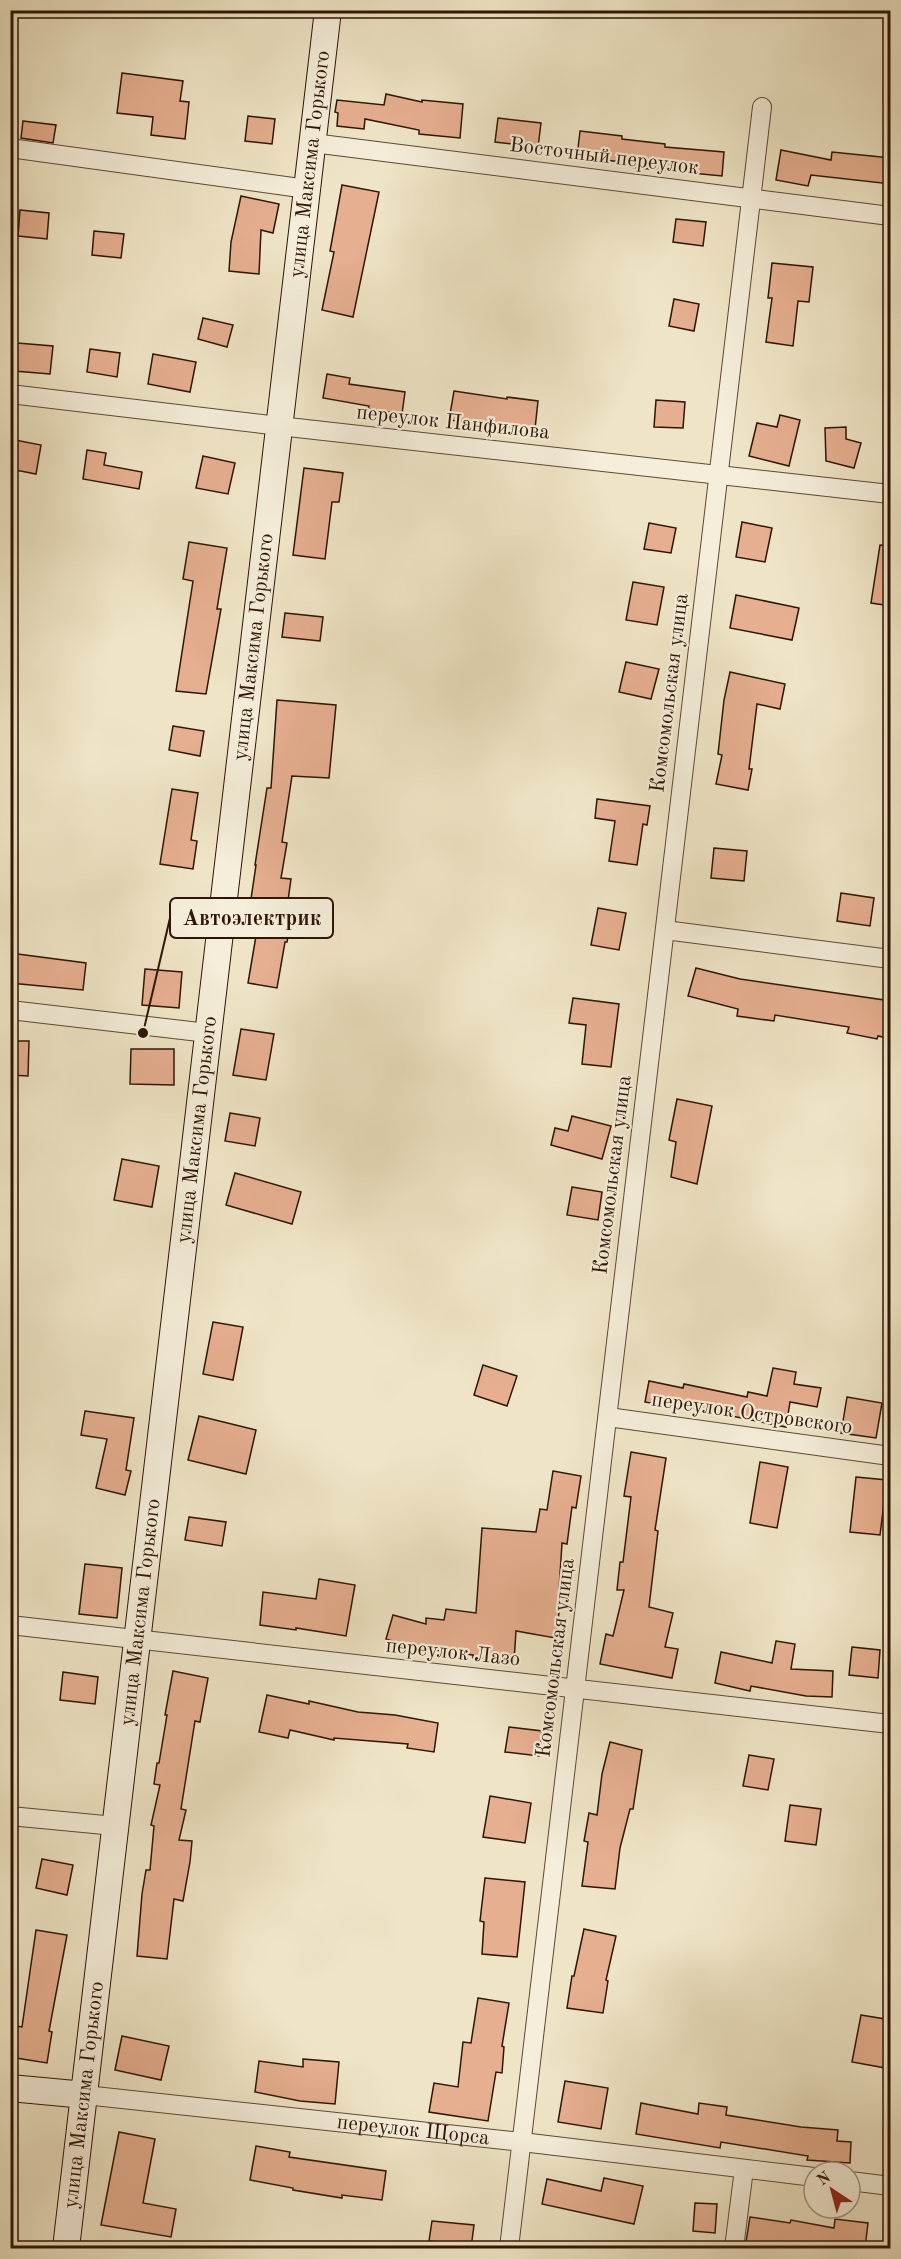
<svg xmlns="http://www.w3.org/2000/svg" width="901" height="2259" font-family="'Old Standard TT',serif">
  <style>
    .building { fill: #e6af90; stroke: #2e1403; stroke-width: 1.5 }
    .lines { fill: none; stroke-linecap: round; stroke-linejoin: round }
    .street-casing { stroke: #5e4834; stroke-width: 20 }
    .secondary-casing { stroke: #2e1403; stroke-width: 28 }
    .street { stroke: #f5eeda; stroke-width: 18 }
    .secondary { stroke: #f5eeda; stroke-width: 26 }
    .labels { text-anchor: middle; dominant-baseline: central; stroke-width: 4.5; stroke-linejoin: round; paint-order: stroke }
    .street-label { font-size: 21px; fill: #2e1403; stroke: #f5eeda }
    .leader { fill: none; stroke: #2e1403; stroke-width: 2 }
    .callout-dot { fill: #2e1403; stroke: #f5eeda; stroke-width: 2 }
    .callout { fill: #f5eeda; stroke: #2e1403; stroke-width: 2 }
    .callout-label { font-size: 22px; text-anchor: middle; font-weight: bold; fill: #2e1403 }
  </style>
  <rect width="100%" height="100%" fill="#efe5c6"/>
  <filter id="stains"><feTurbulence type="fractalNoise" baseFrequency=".00333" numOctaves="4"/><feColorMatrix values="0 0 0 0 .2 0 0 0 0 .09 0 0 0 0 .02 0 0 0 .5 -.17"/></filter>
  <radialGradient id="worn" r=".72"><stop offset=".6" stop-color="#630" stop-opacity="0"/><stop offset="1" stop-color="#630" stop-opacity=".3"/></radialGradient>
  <!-- building -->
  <g class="building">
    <polygon points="122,73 183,81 180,101 189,102 185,139 151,135 153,117 117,113"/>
    <polygon points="386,94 422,102 422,100 463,104 460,138 419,134 419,130 365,119 364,129 337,126 338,113 335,112 337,100 384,105"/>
    <polygon points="248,116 275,119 272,144 245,141"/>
    <polygon points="498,118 541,123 538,147 495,142"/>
    <polygon points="23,121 56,125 53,143 21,138"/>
    <polygon points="580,131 622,136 622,139 665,144 665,147 724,152 722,176 630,167 631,163 577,157"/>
    <polygon points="781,150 831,160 832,152 891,158 891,184 811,175 808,186 776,180"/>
    <polygon points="342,185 379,192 353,317 322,310 334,252 330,251"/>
    <polygon points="241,196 279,204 273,233 261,230 259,274 229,271 231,242"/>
    <polygon points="20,210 49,213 47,239 18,236"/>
    <polygon points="676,219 706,222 703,246 673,242"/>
    <polygon points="94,231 124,234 121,258 92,255"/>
    <polygon points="772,263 813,267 809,302 798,301 793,346 766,342 772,298 768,298"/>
    <polygon points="674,299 699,304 694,331 669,326"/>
    <polygon points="203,318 233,325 227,347 198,339"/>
    <polygon points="17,343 53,346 50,374 14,371"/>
    <polygon points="90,349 120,353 117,377 87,372"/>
    <polygon points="153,354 196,362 190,392 148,384"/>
    <polygon points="327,374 350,378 349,384 405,392 402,414 368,409 369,406 323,398"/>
    <polygon points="454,391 507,399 507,397 538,401 535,429 449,420"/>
    <polygon points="656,400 685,402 683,428 654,427"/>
    <polygon points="780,415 800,420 789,466 749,456 757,423 777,427"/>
    <polygon points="846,427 846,439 861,443 854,468 826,461 825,428"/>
    <polygon points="10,439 41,445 36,474 10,469"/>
    <polygon points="87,450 106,453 104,465 142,472 139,489 83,479"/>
    <polygon points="203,456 235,463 228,494 196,488"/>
    <polygon points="304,468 343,473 339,502 332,502 325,559 293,555"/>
    <polygon points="742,522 772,528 765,562 736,557"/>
    <polygon points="649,523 676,528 671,553 644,549"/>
    <polygon points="189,542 227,548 217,609 221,609 206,694 176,691 193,581 183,579"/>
    <polygon points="880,545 891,546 891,606 871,603"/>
    <polygon points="633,582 664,587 657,625 626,620"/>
    <polygon points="736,595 799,608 792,640 730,628"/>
    <polygon points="285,613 323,617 320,641 282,637"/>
    <polygon points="626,662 659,669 651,699 619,692"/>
    <polygon points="730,672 785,684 780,709 757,704 749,769 752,769 748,790 716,784 722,755 718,754 724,700"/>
    <polygon points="277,700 336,705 329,778 292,776 282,842 287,843 281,878 291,879 286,915 292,916 287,942 285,942 277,988 248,983 256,936 253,936 260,901 251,899 256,865 255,865 267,788 271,788"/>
    <polygon points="173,726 204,731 200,756 169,750"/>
    <polygon points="172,789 198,793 191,840 197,841 193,869 160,864"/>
    <polygon points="597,799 650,806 647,825 643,824 637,865 609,861 615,821 595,818"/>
    <polygon points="714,848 747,851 744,881 711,878"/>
    <polygon points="841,893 874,898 870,926 837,921"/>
    <polygon points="598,908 626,913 619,950 591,945"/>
    <polygon points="10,953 86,963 83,990 10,983"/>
    <polygon points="696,968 740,979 891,1001 891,1039 878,1036 877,1039 847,1033 849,1027 775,1015 774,1021 737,1016 738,1009 688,996"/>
    <polygon points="145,969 182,972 179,1008 142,1005"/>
    <polygon points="573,998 619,1004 611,1067 582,1064 586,1025 569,1023"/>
    <polygon points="241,1029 274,1034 266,1080 233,1075"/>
    <polygon points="10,1041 29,1041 28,1076 10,1075"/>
    <polygon points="131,1049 174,1049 174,1085 130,1084"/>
    <polygon points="677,1099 712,1106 697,1184 671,1177 676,1142 669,1140"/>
    <polygon points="230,1113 260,1118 255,1146 225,1141"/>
    <polygon points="572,1116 611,1126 602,1159 551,1145 555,1128 568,1131"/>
    <polygon points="122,1159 159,1166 152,1207 114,1200"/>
    <polygon points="235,1173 301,1192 292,1224 226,1205"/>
    <polygon points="572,1187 602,1192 598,1220 567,1215"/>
    <polygon points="213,1322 243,1327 233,1380 203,1374"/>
    <polygon points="483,1365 517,1376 507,1406 474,1395"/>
    <polygon points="773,1368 796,1372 794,1384 821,1388 817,1407 790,1402 786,1427 672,1404 671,1407 645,1402 649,1381 683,1388 684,1384 747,1397 748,1392 767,1396"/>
    <polygon points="847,1397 882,1403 876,1438 841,1433"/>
    <polygon points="85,1411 134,1418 126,1470 131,1471 125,1495 96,1488 107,1439 81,1435"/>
    <polygon points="199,1416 256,1430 246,1474 188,1460"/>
    <polygon points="631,1452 666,1458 655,1530 658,1531 649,1607 673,1613 665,1647 678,1649 672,1678 600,1664 606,1634 613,1636 624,1590 617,1590 620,1562 623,1562 631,1497 624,1496"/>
    <polygon points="760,1462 788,1467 777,1528 750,1523"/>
    <polygon points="553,1471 581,1476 576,1508 572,1507 567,1544 562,1543 558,1606 560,1607 555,1638 516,1631 514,1661 473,1658 473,1655 411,1647 386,1639 393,1615 426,1624 426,1618 444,1620 446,1609 476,1613 482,1528 536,1532 540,1509 547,1510"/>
    <polygon points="856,1477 887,1480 880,1535 850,1532"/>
    <polygon points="189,1517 226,1522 222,1546 185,1540"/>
    <polygon points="85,1564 122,1568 117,1618 79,1614"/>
    <polygon points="319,1579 355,1585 346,1636 296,1628 296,1630 260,1625 263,1592 316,1599"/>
    <polygon points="776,1641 795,1644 791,1669 833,1671 832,1697 806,1696 751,1686 750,1691 715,1683 721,1652 772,1663"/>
    <polygon points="852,1647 880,1650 878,1678 849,1675"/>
    <polygon points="173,1671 208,1678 200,1722 195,1721 181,1809 186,1810 179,1840 192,1841 190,1862 183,1901 174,1899 167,1959 137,1956 142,1894 146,1870 150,1870 154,1826 151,1825 160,1785 154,1784 157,1763 159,1763 167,1715 165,1715"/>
    <polygon points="63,1672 98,1677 95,1704 60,1700"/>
    <polygon points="267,1695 309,1704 309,1701 358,1712 395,1715 438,1723 434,1752 407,1748 408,1744 334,1738 334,1740 290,1730 288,1738 259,1732"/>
    <polygon points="509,1727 542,1731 539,1756 505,1752"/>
    <polygon points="610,1742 642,1750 633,1809 630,1809 620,1848 615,1889 582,1886 588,1842 584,1841 589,1813 597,1815 602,1774"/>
    <polygon points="749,1755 774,1759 768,1790 743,1786"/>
    <polygon points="490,1796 531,1803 525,1843 483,1837"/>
    <polygon points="790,1805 821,1809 816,1845 785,1841"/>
    <polygon points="42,1859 73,1865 67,1895 36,1888"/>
    <polygon points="485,1878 525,1882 517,1957 482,1954 484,1922 480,1921"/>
    <polygon points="584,1929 616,1936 606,1980 608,1981 603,2013 567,2008 572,1976 574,1976"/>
    <polygon points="36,1930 67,1935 49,2031 52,2032 47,2063 10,2057 10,2025 22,2027"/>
    <polygon points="478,1998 509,2003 502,2046 504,2047 502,2073 496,2072 488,2121 429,2112 434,2083 458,2087 463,2042 471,2043"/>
    <polygon points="861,2015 891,2020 891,2069 852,2062"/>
    <polygon points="122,2036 169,2046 161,2080 115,2070"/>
    <polygon points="303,2059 339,2062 335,2104 300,2101 255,2092 259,2061 303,2067"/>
    <polygon points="565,2081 608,2088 601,2129 558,2122"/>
    <polygon points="641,2103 698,2114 699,2103 727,2107 726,2115 801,2127 838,2130 837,2141 851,2142 850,2163 807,2160 808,2156 721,2142 720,2148 636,2134"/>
    <polygon points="119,2132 155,2139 143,2203 176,2209 171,2237 101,2225"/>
    <polygon points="256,2146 290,2152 289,2157 386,2171 382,2200 342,2195 342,2198 293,2190 293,2188 250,2180"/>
    <polygon points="604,2178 643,2186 634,2224 542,2204 547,2179 601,2191"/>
    <polygon points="695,2203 717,2204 715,2233 693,2231"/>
    <polygon points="750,2217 790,2223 791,2220 834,2228 835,2219 868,2223 865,2248 783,2248 746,2242"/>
    <polygon points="432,2221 474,2225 471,2248 451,2248 452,2243 429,2241"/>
  </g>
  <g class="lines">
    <defs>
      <g id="street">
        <polyline points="313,143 890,216"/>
        <polyline points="10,148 307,189"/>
        <polyline points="10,394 279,426 890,494"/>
        <polyline points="665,930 890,959"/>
        <polyline points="10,1010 208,1033"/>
        <polyline points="608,1417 890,1456"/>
        <polyline points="10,1625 890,1724"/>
        <polyline points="10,1816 115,1826"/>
        <path id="s1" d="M85 2095 522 2142 814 2177"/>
        <polyline points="850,2181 890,2186"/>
        <polyline points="509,2248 762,107"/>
        <polyline points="734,2248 744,2169"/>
      </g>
      <g id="secondary">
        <polyline points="10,2088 85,2095"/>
        <path id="s2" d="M66 2248 328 10"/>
      </g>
    </defs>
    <!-- street casing -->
    <use href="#street" class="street-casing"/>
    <!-- secondary casing -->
    <use href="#secondary" class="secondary-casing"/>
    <!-- street -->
    <use href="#street" class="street"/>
    <!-- secondary -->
    <use href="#secondary" class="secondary"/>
  </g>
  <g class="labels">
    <!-- street labels -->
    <g class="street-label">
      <text transform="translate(604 157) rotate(7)">Восточный переулок</text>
      <text stroke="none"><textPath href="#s2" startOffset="2098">улица Максима Горького</textPath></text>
      <text transform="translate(453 423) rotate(6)">переулок Панфилова</text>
      <text stroke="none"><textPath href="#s2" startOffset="1612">улица Максима Горького</textPath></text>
      <text transform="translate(670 693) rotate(-83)">Комсомольская улица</text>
      <text stroke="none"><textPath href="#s2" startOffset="1126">улица Максима Горького</textPath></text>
      <text transform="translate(613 1175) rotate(-83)">Комсомольская улица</text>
      <text transform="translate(752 1414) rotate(8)">переулок Островского</text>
      <text stroke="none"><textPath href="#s2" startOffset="640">улица Максима Горького</textPath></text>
      <text transform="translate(453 1653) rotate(6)">переулок Лазо</text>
      <text transform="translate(556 1658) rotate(-83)">Комсомольская улица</text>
      <text stroke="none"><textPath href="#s2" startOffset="154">улица Максима Горького</textPath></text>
      <text stroke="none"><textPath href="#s1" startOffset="330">переулок Щорса</textPath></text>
    </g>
  </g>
  <!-- callouts -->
  <path class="leader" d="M143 1033L170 918"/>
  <circle class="callout-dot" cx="143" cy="1033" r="6"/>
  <rect class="callout" x="170" y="898" width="163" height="40" rx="6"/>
  <g class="callout-label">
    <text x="252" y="925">Автоэлектрик</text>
  </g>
  <!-- margin -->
  <rect width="901" height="2259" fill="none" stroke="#efe5c6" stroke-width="36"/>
  <rect x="12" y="12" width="877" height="2235" fill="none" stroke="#2e1403" stroke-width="3"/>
  <rect x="18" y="18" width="865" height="2223" fill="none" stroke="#2e1403" stroke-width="1.5"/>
  <!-- north arrow -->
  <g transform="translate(832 2190) rotate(324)"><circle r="28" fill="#f5eeda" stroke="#a59784" stroke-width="1.5"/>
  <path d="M0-4.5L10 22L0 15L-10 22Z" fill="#8f2418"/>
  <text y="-9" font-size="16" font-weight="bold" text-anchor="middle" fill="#2e1403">N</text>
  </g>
  <rect width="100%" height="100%" filter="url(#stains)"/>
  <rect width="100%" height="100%" fill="url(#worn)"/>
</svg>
